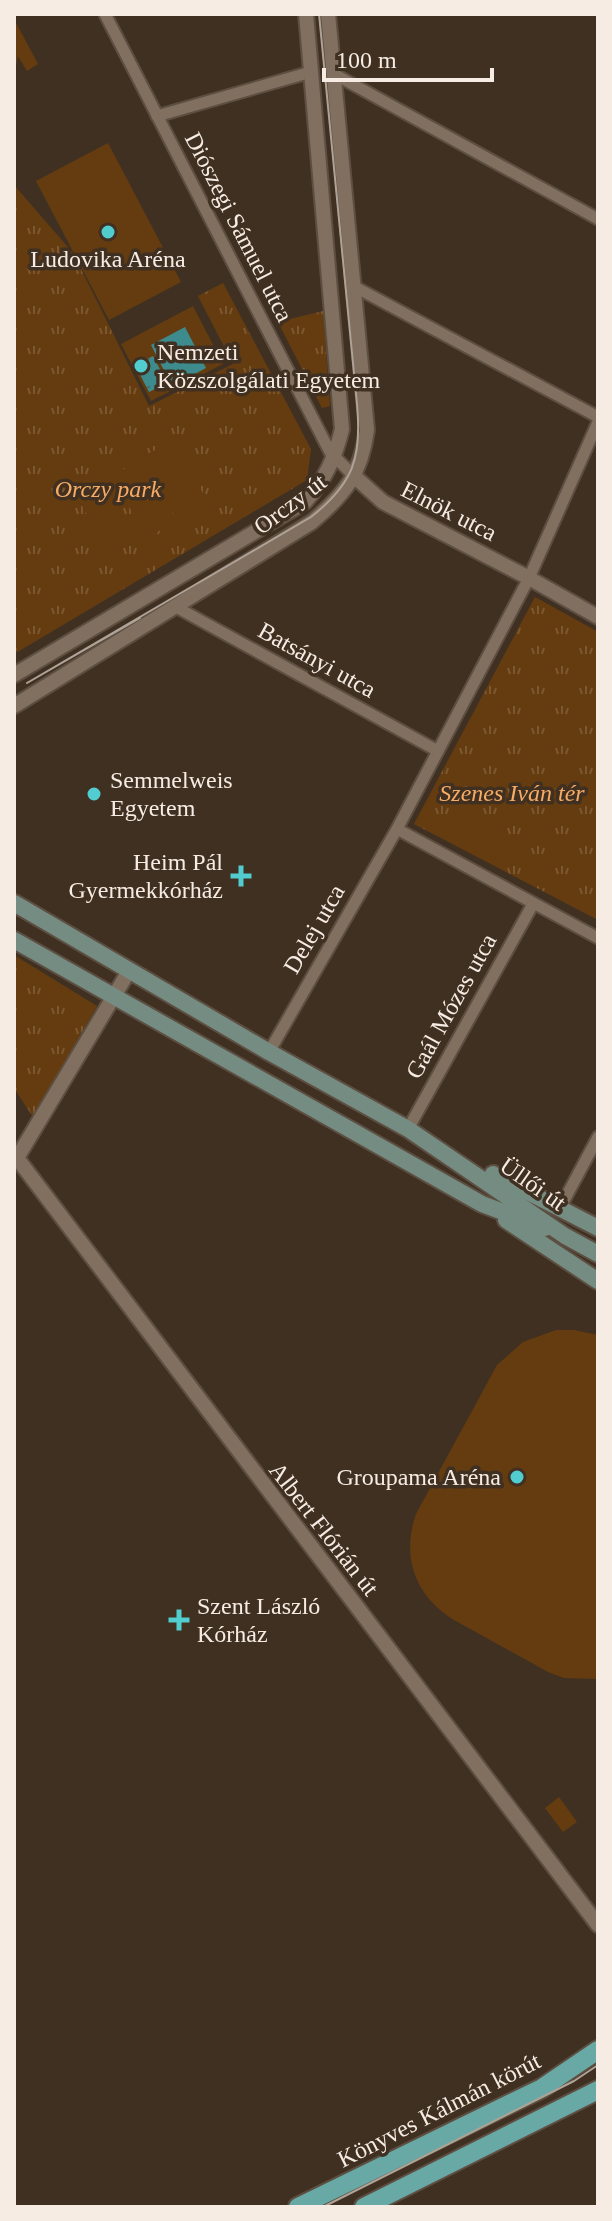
<svg xmlns="http://www.w3.org/2000/svg" width="612" height="2221" font-family="Georgia,serif">
  <style>
    .park { fill: url(#park-tufts) }
    .pitch { fill: #653c0f }
    .water { fill: url(#water-ripples) }
    .lines { fill: none; stroke-linecap: round; stroke-linejoin: round }
    .minor-casing { stroke: #5c4f42; stroke-width: 15 }
    .tertiary-casing { stroke: #5c4f42; stroke-width: 18 }
    .secondary-casing { stroke: #5c4f42; stroke-width: 20 }
    .primary-casing { stroke: #5c4f42; stroke-width: 22 }
    .minor { stroke: #816f5f; stroke-width: 11 }
    .tertiary { stroke: #816f5f; stroke-width: 14 }
    .secondary { stroke: #758c82; stroke-width: 16 }
    .primary { stroke: #68a9a5; stroke-width: 18 }
    .tram { stroke: #afa297; stroke-width: 2 }
    .poi-dot { fill: #52cdcf; stroke: #403022; stroke-width: 3 }
    .labels { text-anchor: middle; dominant-baseline: central; stroke-width: 7; stroke-linejoin: round; paint-order: stroke }
    .street-label { font-size: 24px; fill: #f6ece3; stroke: #403022 }
    .poi-label { font-size: 24px; fill: #f6ece3; stroke: #403022; text-anchor: start }
    .park-label { font-size: 24px; font-style: italic; fill: #f7ab64; stroke: #403022 }
  </style>
  <defs>
    <pattern id="park-tufts" width="24" height="20" patternUnits="userSpaceOnUse" patternTransform="scale(2)"><rect width="24" height="20" fill="#653c0f"/><path d="M3 7l-1-3M5 7V3M7 7l1-3M15 17l-1-3M17 17v-4M19 17l1-3" fill="none" stroke="#7c5832"/></pattern>
    <pattern id="water-ripples" width="26" height="14" patternUnits="userSpaceOnUse" patternTransform="scale(2)"><rect width="26" height="14" fill="#3d8b8c"/><path d="M2 4q2-2 4 0t4 0M15 11q2-2 4 0t4 0" fill="none" stroke="#42706f"/></pattern>
  </defs>
  <rect width="100%" height="100%" fill="#403022"/>
  <!-- park -->
  <g class="park">
    <polygon points="14,185 73,253 149,406 233,364 198,296 223,283 311,449 307,480 14,654"/>
    <polygon points="323,311 330,406 322,408 278,322"/>
    <polygon points="535,597 598,632 598,920 414,824"/>
    <polygon points="14,955 97,1006 33,1117 14,1088"/>
  </g>
  <!-- pitch -->
  <g class="pitch">
    <polygon points="14,19 38,64 27,71 18,56 14,74"/>
    <polygon points="108,143 181,282 109,320 36,181"/>
    <polygon points="193,306 223,364 151,401 121,344"/>
    <polygon points="172,440 208,502 177,520 141,458"/>
    <polygon points="136,462 171,524 147,538 111,476"/>
    <polygon points="104,483 137,537 113,553 108,551 78,499"/>
    <polygon points="453,810 511,841 500,862 442,831"/>
    <path d="M556 1330H574L598 1335V1679L564 1678 548 1672 454 1620C415 1596 401 1557 416 1514L497 1365 523 1342Z"/>
    <polygon points="559,1797 577,1822 563,1832 545,1808"/>
  </g>
  <!-- water -->
  <g class="water">
    <polygon points="185,327 206,368 172,386 151,345"/>
    <polygon points="153,356 167,383 149,392 135,365"/>
  </g>
  <g class="lines">
    <defs>
      <g id="minor">
        <polyline points="105,14 330,452 354,476"/>
        <polyline points="334,74 598,219"/>
        <polyline points="157,116 311,72"/>
        <polyline points="355,287 598,417"/>
        <polyline points="176,607 438,751"/>
        <polyline points="397,829 598,938"/>
        <polyline points="269,1052 397,829 529,578 598,422"/>
        <polyline points="408,1129 533,904"/>
        <polyline points="560,1208 598,1137"/>
      </g>
      <g id="tertiary">
        <polyline points="354,476 383,502 529,578 598,617"/>
        <path d="M14 675 305 502C325 480 335 458 342 429L306 14"/>
        <path d="M14 706 312 522C345 494 361 474 367 430L328 14"/>
        <polyline points="129,971 17,1158 598,1925"/>
      </g>
      <g id="secondary">
        <polyline points="14,903 269,1052 408,1129 565,1236 598,1254"/>
        <polyline points="14,940 482,1204 545,1228"/>
        <polyline points="493,1174 598,1228"/>
        <polyline points="506,1220 598,1281"/>
      </g>
      <g id="primary">
        <polyline points="298,2207 542,2088 598,2050"/>
        <polyline points="364,2207 598,2090"/>
      </g>
    </defs>
    <!-- minor casing -->
    <use href="#minor" class="minor-casing"/>
    <!-- tertiary casing -->
    <use href="#tertiary" class="tertiary-casing"/>
    <!-- secondary casing -->
    <use href="#secondary" class="secondary-casing"/>
    <!-- primary casing -->
    <use href="#primary" class="primary-casing"/>
    <!-- minor -->
    <use href="#minor" class="minor"/>
    <!-- tertiary -->
    <use href="#tertiary" class="tertiary"/>
    <!-- secondary -->
    <use href="#secondary" class="secondary"/>
    <!-- primary -->
    <use href="#primary" class="primary"/>
    <!-- tram -->
    <g class="tram">
      <path d="M140 618 27 683 311 517C354 483 362 457 357 404L319 14"/>
      <polyline points="323,2207 574,2081 598,2065"/>
    </g>
  </g>
  <!-- markers -->
  <g class="poi-dot">
    <circle cx="108" cy="232" r="8"/>
    <circle cx="141" cy="366" r="8"/>
    <circle cx="94" cy="794" r="8"/>
    <path d="M237 864h8v8h8v8h-8v8h-8v-8h-8v-8h8z"/>
    <circle cx="517" cy="1477" r="8"/>
    <path d="M175 1608h8v8h8v8h-8v8h-8v-8h-8v-8h8z"/>
  </g>
  <g class="labels">
    <!-- street labels -->
    <g class="street-label">
      <text transform="translate(239 227) rotate(63)">Diószegi Sámuel utca</text>
      <text transform="translate(290 504) rotate(-37)">Orczy út</text>
      <text transform="translate(449 511) rotate(27)">Elnök utca</text>
      <text transform="translate(317 660) rotate(29)">Batsányi utca</text>
      <text transform="translate(314 929) rotate(-60)">Delej utca</text>
      <text transform="translate(451 1006) rotate(-61)">Gaál Mózes utca</text>
      <text transform="translate(533 1184) rotate(35)">Üllői út</text>
      <text transform="translate(324 1529) rotate(52)">Albert Flórián út</text>
      <text transform="translate(439 2110) rotate(-27)">Könyves Kálmán körút</text>
    </g>
    <!-- poi labels -->
    <g class="poi-label">
      <text x="108" y="259" text-anchor="middle">Ludovika Aréna</text>
      <text x="157" y="352">Nemzeti<tspan x="157" dy="28">Közszolgálati Egyetem</tspan></text>
      <text x="110" y="780">Semmelweis<tspan x="110" dy="28">Egyetem</tspan></text>
      <text x="223" y="862" text-anchor="end">Heim Pál<tspan x="223" dy="28">Gyermekkórház</tspan></text>
      <text x="501" y="1477" text-anchor="end">Groupama Aréna</text>
      <text x="197" y="1606">Szent László<tspan x="197" dy="28">Kórház</tspan></text>
    </g>
    <!-- park labels -->
    <g class="park-label">
      <text x="108" y="489">Orczy park</text>
      <text x="512" y="793">Szenes Iván tér</text>
    </g>
  </g>
  <!-- border -->
  <rect width="612" height="2221" fill="none" stroke="#f6ece3" stroke-width="32"/>
  <!-- scale -->
  <path d="M324 68v12h168v-12" fill="none" stroke="#f6ece3" stroke-width="4"/>
  <text x="336" y="68" font-size="24" fill="#f6ece3" stroke="#403022" stroke-width="6" paint-order="stroke">100 m</text>
</svg>
